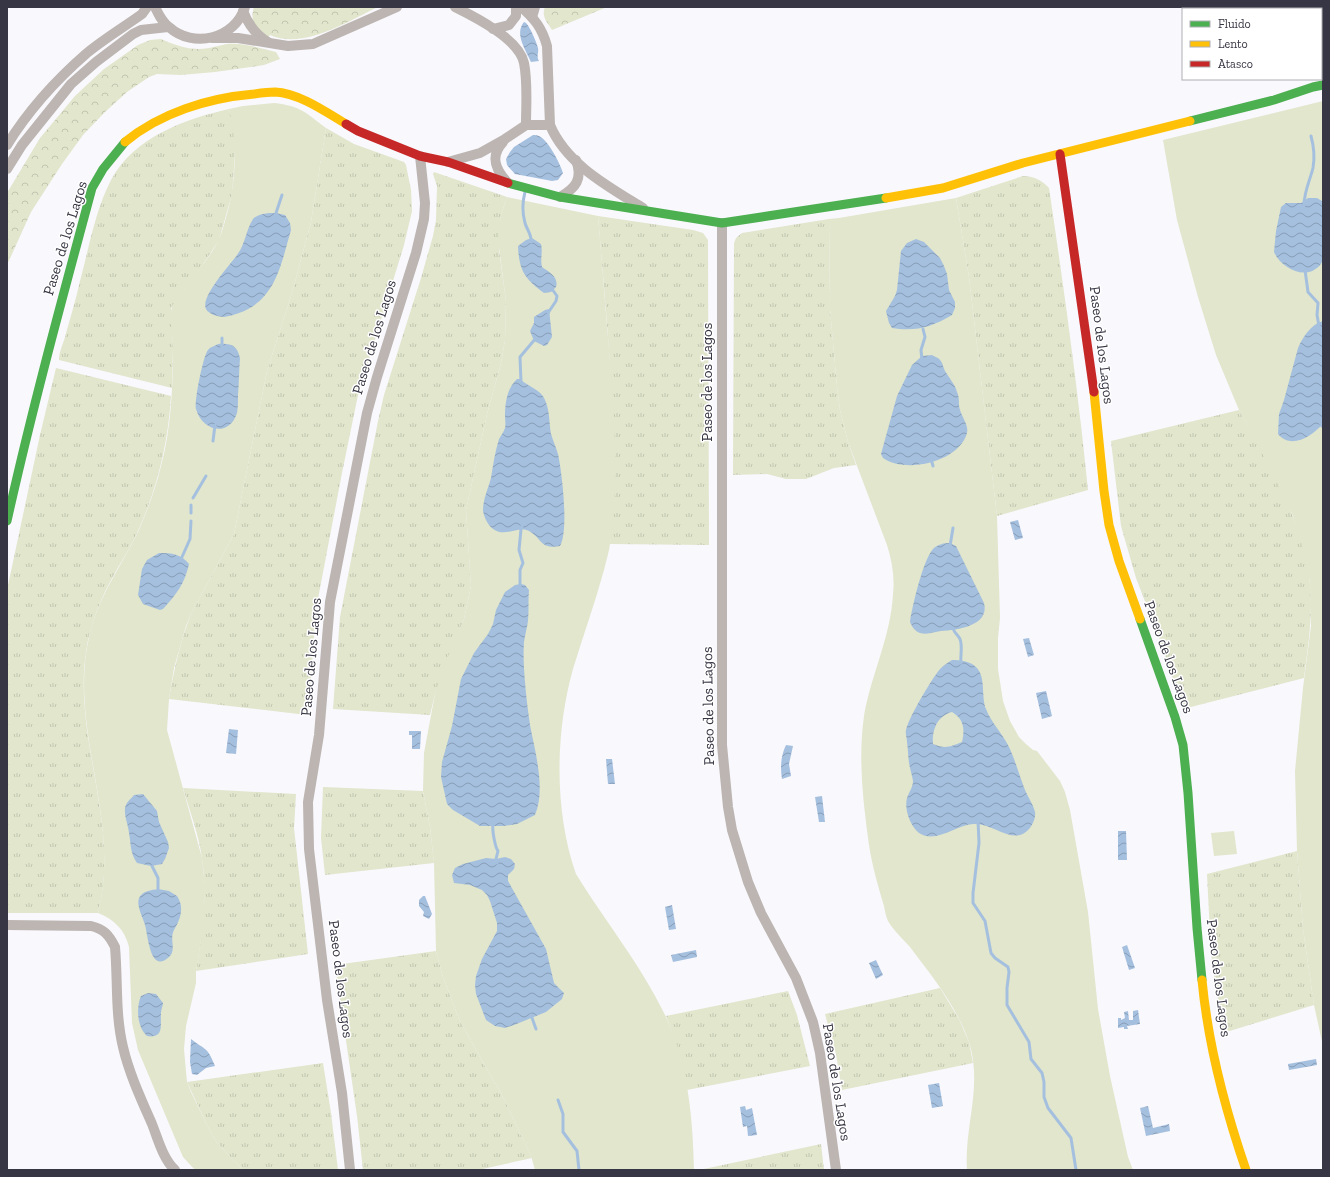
<svg xmlns="http://www.w3.org/2000/svg" width="1330" height="1177" font-family="'Zilla Slab',serif">
  <style>
    .grass { fill: url(#grass-tufts) }
    .forest { fill: url(#forest-crowns) }
    .garden { fill: #e1e6cc }
    .water { fill: url(#water-waves); fill-rule: evenodd }
    .lines { fill: none; stroke-linecap: round; stroke-linejoin: round }
    .stream { stroke: #a5c0df; stroke-width: 3 }
    .street { stroke: #bcb5b2; stroke-width: 10 }
    .fast { stroke: #4caf50; stroke-width: 9 }
    .slow { stroke: #ffc107; stroke-width: 9 }
    .jam { stroke: #c62828; stroke-width: 9 }
    .labels { text-anchor: middle; dominant-baseline: central; stroke-width: 3; stroke-linejoin: round; paint-order: stroke }
    .street-label { font-size: 15px; fill: #373644; stroke: #fff }
  </style>
  <defs>
    <pattern id="grass-tufts" width="24" height="20" patternUnits="userSpaceOnUse"><rect width="24" height="20" fill="#e1e6cc"/><path d="M3 7l-1-3M5 7V3M7 7l1-3M15 17l-1-3M17 17v-4M19 17l1-3" fill="none" stroke="#c2c6b0"/></pattern>
    <pattern id="forest-crowns" width="20" height="18" patternUnits="userSpaceOnUse"><rect width="20" height="18" fill="#e1e6cc"/><path d="M2 6a3 3 0 1 1 6 0M12 15a3 3 0 1 1 6 0" fill="none" stroke="#c2c6b0"/></pattern>
    <pattern id="water-waves" width="16" height="10" patternUnits="userSpaceOnUse"><rect width="16" height="10" fill="#a5c0df"/><path d="M0 5q4-4 8 0t8 0" fill="none" stroke="#879db6"/></pattern>
  </defs>
  <rect width="100%" height="100%" fill="#f9f8fd"/>
  <!-- grass -->
  <g class="grass">
    <path d="M229 109 234 127 235 149 234 168 232 194 219 240 198 272 171 308 173 348 172 388 59 360C59 352 63 344 65 337 70 318 76 300 80 281 89 248 95 211 111 180 134 137 185 119 229 109Z"/>
    <path d="M326 128 354 144 404 162 406 165 411 190 412 211 404 245 358 395 342 473 316 609 309 705 307 715 169 699C174 670 180 642 191 614L234 534 267 371 292 293 311 222Z"/>
    <polygon points="434,172 507,197 501,215 499,250 506,301 505,340 501,363 487,414 466,510 471,586 464,619 435,694 430,715 333,709 340,617 378,421 384,395 421,278 433,236 436,220 437,186 433,174"/>
    <path d="M1023 176C1033 176 1042 180 1049 188 1064 289 1078 389 1088 490L997 516 969 277 956 198Z"/>
    <path d="M598 216 693 230 703 233 708 240 709 545 610 544C619 435 607 325 598 216Z"/>
    <polygon points="829,219 830,309 837,387 840,410 848,442 856,465 834,468 806,479 786,479 767,474 733,475 734,243 736,238 742,233"/>
    <path d="M56 368 171 396C168 444 157 490 137 533 131 547 122 560 115 573 101 597 90 624 86 652 73 739 121 826 98 913H7V590L40 435Z"/>
    <path d="M1239 410C1268 464 1304 521 1310 584 1313 616 1308 647 1304 678L1183 709 1161 643 1136 578 1121 526 1111 441Z"/>
    <polygon points="323,787 423,791 430,827 434,863 325,875 321,838"/>
    <path d="M183 788 296 794 294 828 308 954 196 971C202 934 208 897 202 859 199 835 190 812 183 788Z"/>
    <polygon points="1297,851 1303,929 1314,1005 1223,1033 1211,953 1207,874"/>
    <polygon points="436,951 443,977 459,1019 485,1066 501,1093 532,1158 478,1170 363,1170 357,1116 335,965"/>
    <polygon points="940,988 959,1019 969,1042 973,1063 842,1090 836,1054 825,1014"/>
    <path d="M788 991 797 1015 810 1066 687 1090C682 1064 676 1041 666 1016Z"/>
    <polygon points="323,1063 331,1113 338,1170 243,1170 217,1143 206,1123 187,1082"/>
    <polygon points="821,1144 824,1170 699,1170"/>
  </g>
  <!-- forest -->
  <g class="forest">
    <path d="M254 7H378C348 21 304 50 270 35L268 37C257 27 249 23 254 7Z"/>
    <path d="M545 7H607L552 30C547 22 541 16 545 7Z"/>
    <path d="M161 39C177 46 191 51 209 48 215 47 221 45 227 44 243 42 261 49 276 52L280 59 264 65 215 72 181 75 157 74 149 77 127 92 105 112 83 135 62 164 31 212 7 265V193L40 138 75 96 104 69 138 45 150 40Z"/>
  </g>
  <!-- garden -->
  <g class="garden">
    <polygon points="1323,101 1323,1046 1314,1005 1303,929 1297,851 1295,771 1303,688 1311,626 1310,583 1303,549 1293,516 1272,472 1239,410 1216,355 1198,297 1177,220 1163,140"/>
    <path d="M274 103C301 106 306 113 326 128L311 222 292 293 267 371 234 534 191 614 186 626 174 668 169 699 167 730 202 858 205 887 204 922 196 971V983L186 1026 184 1049 186 1072 187 1082 191 1092 206 1123 217 1143 243 1170H195L183 1157 138 1050 132 1023 129 947C125 930 114 919 98 913 122 821 68 729 89 637 97 599 120 568 137 534 146 514 156 488 161 466 171 430 173 386 173 349 173 340 169 314 172 307 174 302 179 297 182 293 189 283 197 273 204 263 209 256 214 249 218 241 221 235 223 228 225 221 236 185 238 146 229 109L243 106Z"/>
    <path d="M507 197 598 216C602 260 605 305 609 349 614 413 620 480 610 544 609 552 606 561 604 570 595 603 583 636 573 669 555 733 554 811 576 874 605 921 641 965 665 1015 688 1063 693 1118 694 1170H535L531 1156 501 1093 485 1066 459 1019 443 977 436 951 434 863 430 827 423 791 424 753 435 694 444 666 464 619 471 586 466 510 487 414 501 363 505 340 506 301 498 240 501 215Z"/>
    <path d="M956 198 969 277 997 516 1000 618 998 638V669L1003 701 1010 721 1019 737 1026 744 1033 750 1037 751 1060 781 1065 792 1070 810 1088 912 1098 1009 1110 1076 1128 1157 1133 1170H967C964 1126 983 1087 969 1042 957 1007 932 976 910 947 903 939 894 931 888 921 886 917 885 911 884 906 878 886 872 865 869 845 863 802 858 759 864 716 871 675 891 636 893 594 895 578 892 561 887 545L848 442 840 410 837 387 830 309 829 219 839 218Z"/>
    <polygon points="1234,831 1237,854 1214,856 1211,833"/>
  </g>
  <!-- water -->
  <g class="water">
    <path d="M524 22 526 23C530 27 537 43 538 48 539 53 536 56 539 61L531 62C526 50 514 34 524 22Z"/>
    <path d="M533 135C535 135 537 135 539 136 548 140 560 163 563 173L558 180 552 181 515 174 507 165 506 159 510 152 514 147Z"/>
    <path d="M1308 198H1317L1322 201 1323 258C1322 264 1319 267 1314 270 1300 278 1280 266 1274 252L1276 231 1281 207 1286 203H1301Z"/>
    <path d="M276 213 285 215 290 223 291 230C281 264 276 300 239 313 234 315 229 316 224 317 219 317 208 314 206 309 200 297 230 265 237 255 245 245 246 230 253 219 259 213 268 213 276 213Z"/>
    <path d="M532 238 541 244C543 252 540 259 542 267 549 272 559 277 556 287L551 292 544 293C525 279 519 271 518 246L526 240Z"/>
    <path d="M916 239 924 242 940 258 944 266 947 274 949 290 955 302V308L952 315C932 327 915 332 892 328L889 323 886 311 895 296 897 290 901 251 907 243Z"/>
    <polygon points="549,309 552,337 547,345 544,346 534,341 530,331 534,323 534,317 545,310"/>
    <path d="M1323 321V424C1312 436 1291 450 1278 434L1279 414 1284 400 1298 348C1303 337 1310 325 1323 321Z"/>
    <path d="M218 344C231 343 237 345 240 358 239 371 239 383 238 395 238 401 238 408 237 413 229 438 202 431 196 409 194 402 203 356 208 350 210 347 215 346 218 344Z"/>
    <path d="M932 355C935 357 938 357 940 360 943 363 943 367 945 371 949 378 955 384 957 392 960 398 958 404 960 410 962 417 969 426 967 433 959 462 906 474 883 458L881 454 897 396 912 365 922 356Z"/>
    <path d="M517 379H520C528 387 541 389 545 400 550 411 549 423 551 434 553 441 556 447 558 454 562 472 569 531 560 546 540 550 542 538 529 531 516 525 502 541 489 525 486 521 484 516 483 511 483 499 488 489 491 478 493 465 495 452 499 439 501 435 504 432 505 428 506 424 505 420 505 416 505 403 507 388 517 379Z"/>
    <polygon points="1018,520 1023,538 1015,540 1010,522"/>
    <path d="M950 543 956 546 984 603C990 626 957 630 941 631 934 632 928 635 920 633 915 631 912 627 910 622 912 607 923 560 933 549 938 544 944 543 950 543Z"/>
    <path d="M159 553C172 553 181 554 189 564 185 583 176 595 163 609L160 610 143 604 138 595 142 569 147 560Z"/>
    <path d="M521 584 525 585 529 590C528 601 529 611 528 621 527 628 525 635 524 642 523 655 524 669 525 682 526 696 528 711 530 725 535 751 546 790 535 815L517 824 504 826H480L453 810 447 804 441 777 442 762 452 726 461 679 474 653 488 634 493 624 496 610 505 592 515 585Z"/>
    <polygon points="1029,638 1034,655 1028,657 1023,639"/>
    <path d="M952 660C960 660 971 661 977 668 986 678 981 697 986 709 991 722 1001 732 1008 745 1015 759 1019 775 1025 790 1028 797 1033 804 1035 812 1036 818 1032 827 1027 831 1012 845 992 822 973 824 956 825 936 844 919 833 910 826 904 809 907 798 909 792 913 787 913 781 912 775 910 769 909 763 908 756 908 749 907 742 907 738 905 733 906 730 909 717 931 680 940 669 943 666 947 663 952 660ZM952 712C964 719 965 729 962 742 950 747 945 749 933 744 932 730 937 716 952 712Z"/>
    <polygon points="1046,691 1052,716 1042,719 1036,693"/>
    <polygon points="229,729 238,730 236,754 226,753"/>
    <polygon points="409,731 421,731 420,749 412,749 412,735 409,735"/>
    <path d="M786 745 793 746 789 764 791 776 782 779C780 767 781 755 786 745Z"/>
    <polygon points="606,759 612,759 615,784 608,784"/>
    <path d="M143 794 157 811 159 822 168 842 169 848 165 859 162 864 151 866 137 863C130 853 131 844 129 833 128 824 124 816 125 808 126 802 131 799 134 795Z"/>
    <polygon points="822,796 825,822 819,822 815,797"/>
    <polygon points="1118,831 1126,831 1127,860 1118,860"/>
    <polygon points="505,857 511,859 515,864 514,869 508,875 508,881 546,949 554,983 564,993 562,999 546,1012 514,1025 505,1028 495,1026 486,1020 476,994 475,985 476,976 482,959 497,931 497,923 490,901 487,895 482,890 470,885 454,883 452,875 455,868 463,864 486,858 496,859"/>
    <path d="M158 889 169 891 177 896C185 908 180 920 174 930 169 939 177 950 169 957 150 975 148 935 145 925 143 918 136 905 139 898 142 891 152 890 158 889Z"/>
    <polygon points="423,896 425,896 432,914 429,919 423,916 424,912 419,906 419,900"/>
    <polygon points="672,905 676,929 669,930 665,907"/>
    <polygon points="1127,945 1135,968 1129,970 1122,947"/>
    <polygon points="696,950 697,957 673,962 671,955"/>
    <polygon points="876,960 883,975 876,979 869,963"/>
    <path d="M148 993 156 994 163 1003C163 1006 161 1009 161 1013 160 1024 165 1039 147 1036 137 1027 136 1008 141 996Z"/>
    <polygon points="1138,1010 1140,1024 1127,1026 1128,1029 1124,1029 1124,1027 1118,1028 1118,1018 1121,1018 1121,1020 1125,1018 1124,1012 1128,1011 1129,1020 1133,1020 1133,1011"/>
    <path d="M191 1039C206 1051 207 1046 215 1066L206 1068 197 1075 192 1074 190 1062Z"/>
    <polygon points="1316,1059 1317,1065 1289,1070 1288,1064"/>
    <polygon points="939,1083 943,1106 932,1108 928,1085"/>
    <polygon points="745,1106 746,1110 752,1108 757,1135 748,1136 747,1126 743,1127 740,1107"/>
    <polygon points="1148,1106 1153,1128 1169,1124 1170,1131 1146,1136 1140,1108"/>
  </g>
  <g class="lines">
    <!-- stream -->
    <g class="stream">
      <path d="M525 192C522 203 522 212 525 223 527 230 532 235 531 242"/>
      <path d="M1304 205C1304 192 1310 180 1313 168 1315 157 1314 147 1311 136"/>
      <polyline points="275,216 282,195"/>
      <polyline points="1305,270 1308,292 1318,303 1317,315 1319,326"/>
      <polyline points="548,313 556,301 557,296 552,289"/>
      <polyline points="222,348 222,338"/>
      <polyline points="922,360 921,350 925,337 923,329"/>
      <polyline points="521,382 520,357 536,338"/>
      <polyline points="1321,421 1321,425 1323,427"/>
      <polyline points="213,441 215,425"/>
      <polyline points="931,459 933,466"/>
      <polyline points="193,498 206,476"/>
      <polyline points="191,505 191,513"/>
      <polyline points="950,546 953,528"/>
      <polyline points="182,557 190,539 191,521"/>
      <polyline points="520,588 520,570 523,563 519,550 521,529 522,526"/>
      <path d="M953 628C954 633 958 635 960 639 963 647 960 656 961 663"/>
      <polyline points="978,820 979,843 973,893 973,903 985,921 991,953 995,958 1008,967 1009,972 1007,988 1007,1005 1029,1042 1031,1059 1042,1073 1044,1082 1044,1097 1048,1108 1071,1138 1076,1170"/>
      <path d="M493 824C492 830 495 847 498 851L496 859 497 863"/>
      <polyline points="152,866 158,878 158,889"/>
      <polyline points="531,1015 536,1029"/>
      <polyline points="558,1100 563,1114 563,1132 577,1151 579,1170"/>
    </g>
    <!-- street -->
    <g class="street">
      <path d="M155 7C159 15 162 22 169 27 193 49 235 39 245 7"/>
      <path d="M455 7C475 17 519 39 524 63 528 83 526 105 526 125"/>
      <path d="M521 7C535 19 542 28 547 46L550 125C566 164 609 187 643 208"/>
      <path d="M243 11C248 24 256 35 268 42"/>
      <polyline points="532,17 535,7"/>
      <polyline points="493,29 509,25 516,16 516,7"/>
      <polyline points="212,38 238,38 288,46 313,44 397,7"/>
      <path d="M503 142C490 156 495 169 507 182"/>
      <path d="M7 145C28 111 57 79 87 53 104 39 124 27 142 14L147 7"/>
      <polyline points="448,162 480,153 505,139 526,125 550,125"/>
      <polyline points="7,169 22,145 71,84 96,62 133,34 141,30 168,27"/>
      <path d="M560 197C576 188 583 179 576 160"/>
      <polyline points="722,223 722,745 728,807 732,830 748,882 761,913 796,978 813,1022 820,1053 836,1170"/>
      <path d="M7 925 91 926C104 929 109 935 115 947 118 980 115 1014 123 1047 129 1073 141 1099 152 1124 158 1139 163 1159 175 1170"/>
      <polyline points="350,1170 342,1093 327,1000 309,849 308,802 319,735 330,602 367,413 377,377 416,253 424,219 425,203 420,156"/>
    </g>
    <!-- fast -->
    <g class="fast">
      <polyline points="1190,121 1274,100 1313,87 1323,85"/>
      <polyline points="508,183 560,197 722,223 886,198"/>
      <path d="M7 521C32 409 62 299 92 188L103 169 125 142"/>
      <polyline points="1140,619 1175,717 1183,745 1188,793 1197,928 1202,980"/>
    </g>
    <!-- slow -->
    <g class="slow">
      <path d="M125 142C160 113 208 98 254 94 261 93 268 92 275 92 299 93 326 112 346 124"/>
      <polyline points="886,198 943,188 1023,163 1190,121"/>
      <polyline points="1094,392 1104,491 1109,525 1119,561 1140,619"/>
      <path d="M1202 980C1208 1044 1225 1109 1246 1170"/>
    </g>
    <!-- jam -->
    <g class="jam">
      <polyline points="346,124 358,131 420,156 448,162 508,183"/>
      <polyline points="1060,154 1094,392"/>
    </g>
  </g>
  <g class="labels">
    <!-- street labels -->
    <g class="street-label">
      <text transform="translate(65 238) rotate(-73)">Paseo de los Lagos</text>
      <text transform="translate(374 337) rotate(-73)">Paseo de los Lagos</text>
      <text transform="translate(1102 345) rotate(83)">Paseo de los Lagos</text>
      <text transform="translate(707 382) rotate(-90)">Paseo de los Lagos</text>
      <text transform="translate(311 657) rotate(-85)">Paseo de los Lagos</text>
      <text transform="translate(1169 657) rotate(70)">Paseo de los Lagos</text>
      <text transform="translate(708 706) rotate(-91)">Paseo de los Lagos</text>
      <text transform="translate(1219 978) rotate(83)">Paseo de los Lagos</text>
      <text transform="translate(341 979) rotate(83)">Paseo de los Lagos</text>
      <text transform="translate(837 1082) rotate(81)">Paseo de los Lagos</text>
    </g>
  </g>
  <!-- border -->
  <rect width="1330" height="1177" fill="none" stroke="#373644" stroke-width="16"/>
  <!-- legend -->
  <rect x="1182" y="8" width="140" height="72" fill="#ffffff" stroke="#afafb4"/>
  <rect x="1190" y="21" width="20" height="6" fill="#4caf50" stroke="#afafb4"/>
  <text x="1218" y="28" font-size="12" fill="#373644">Fluido</text>
  <rect x="1190" y="41" width="20" height="6" fill="#ffc107" stroke="#afafb4"/>
  <text x="1218" y="48" font-size="12" fill="#373644">Lento</text>
  <rect x="1190" y="61" width="20" height="6" fill="#c62828" stroke="#afafb4"/>
  <text x="1218" y="68" font-size="12" fill="#373644">Atasco</text>
</svg>
